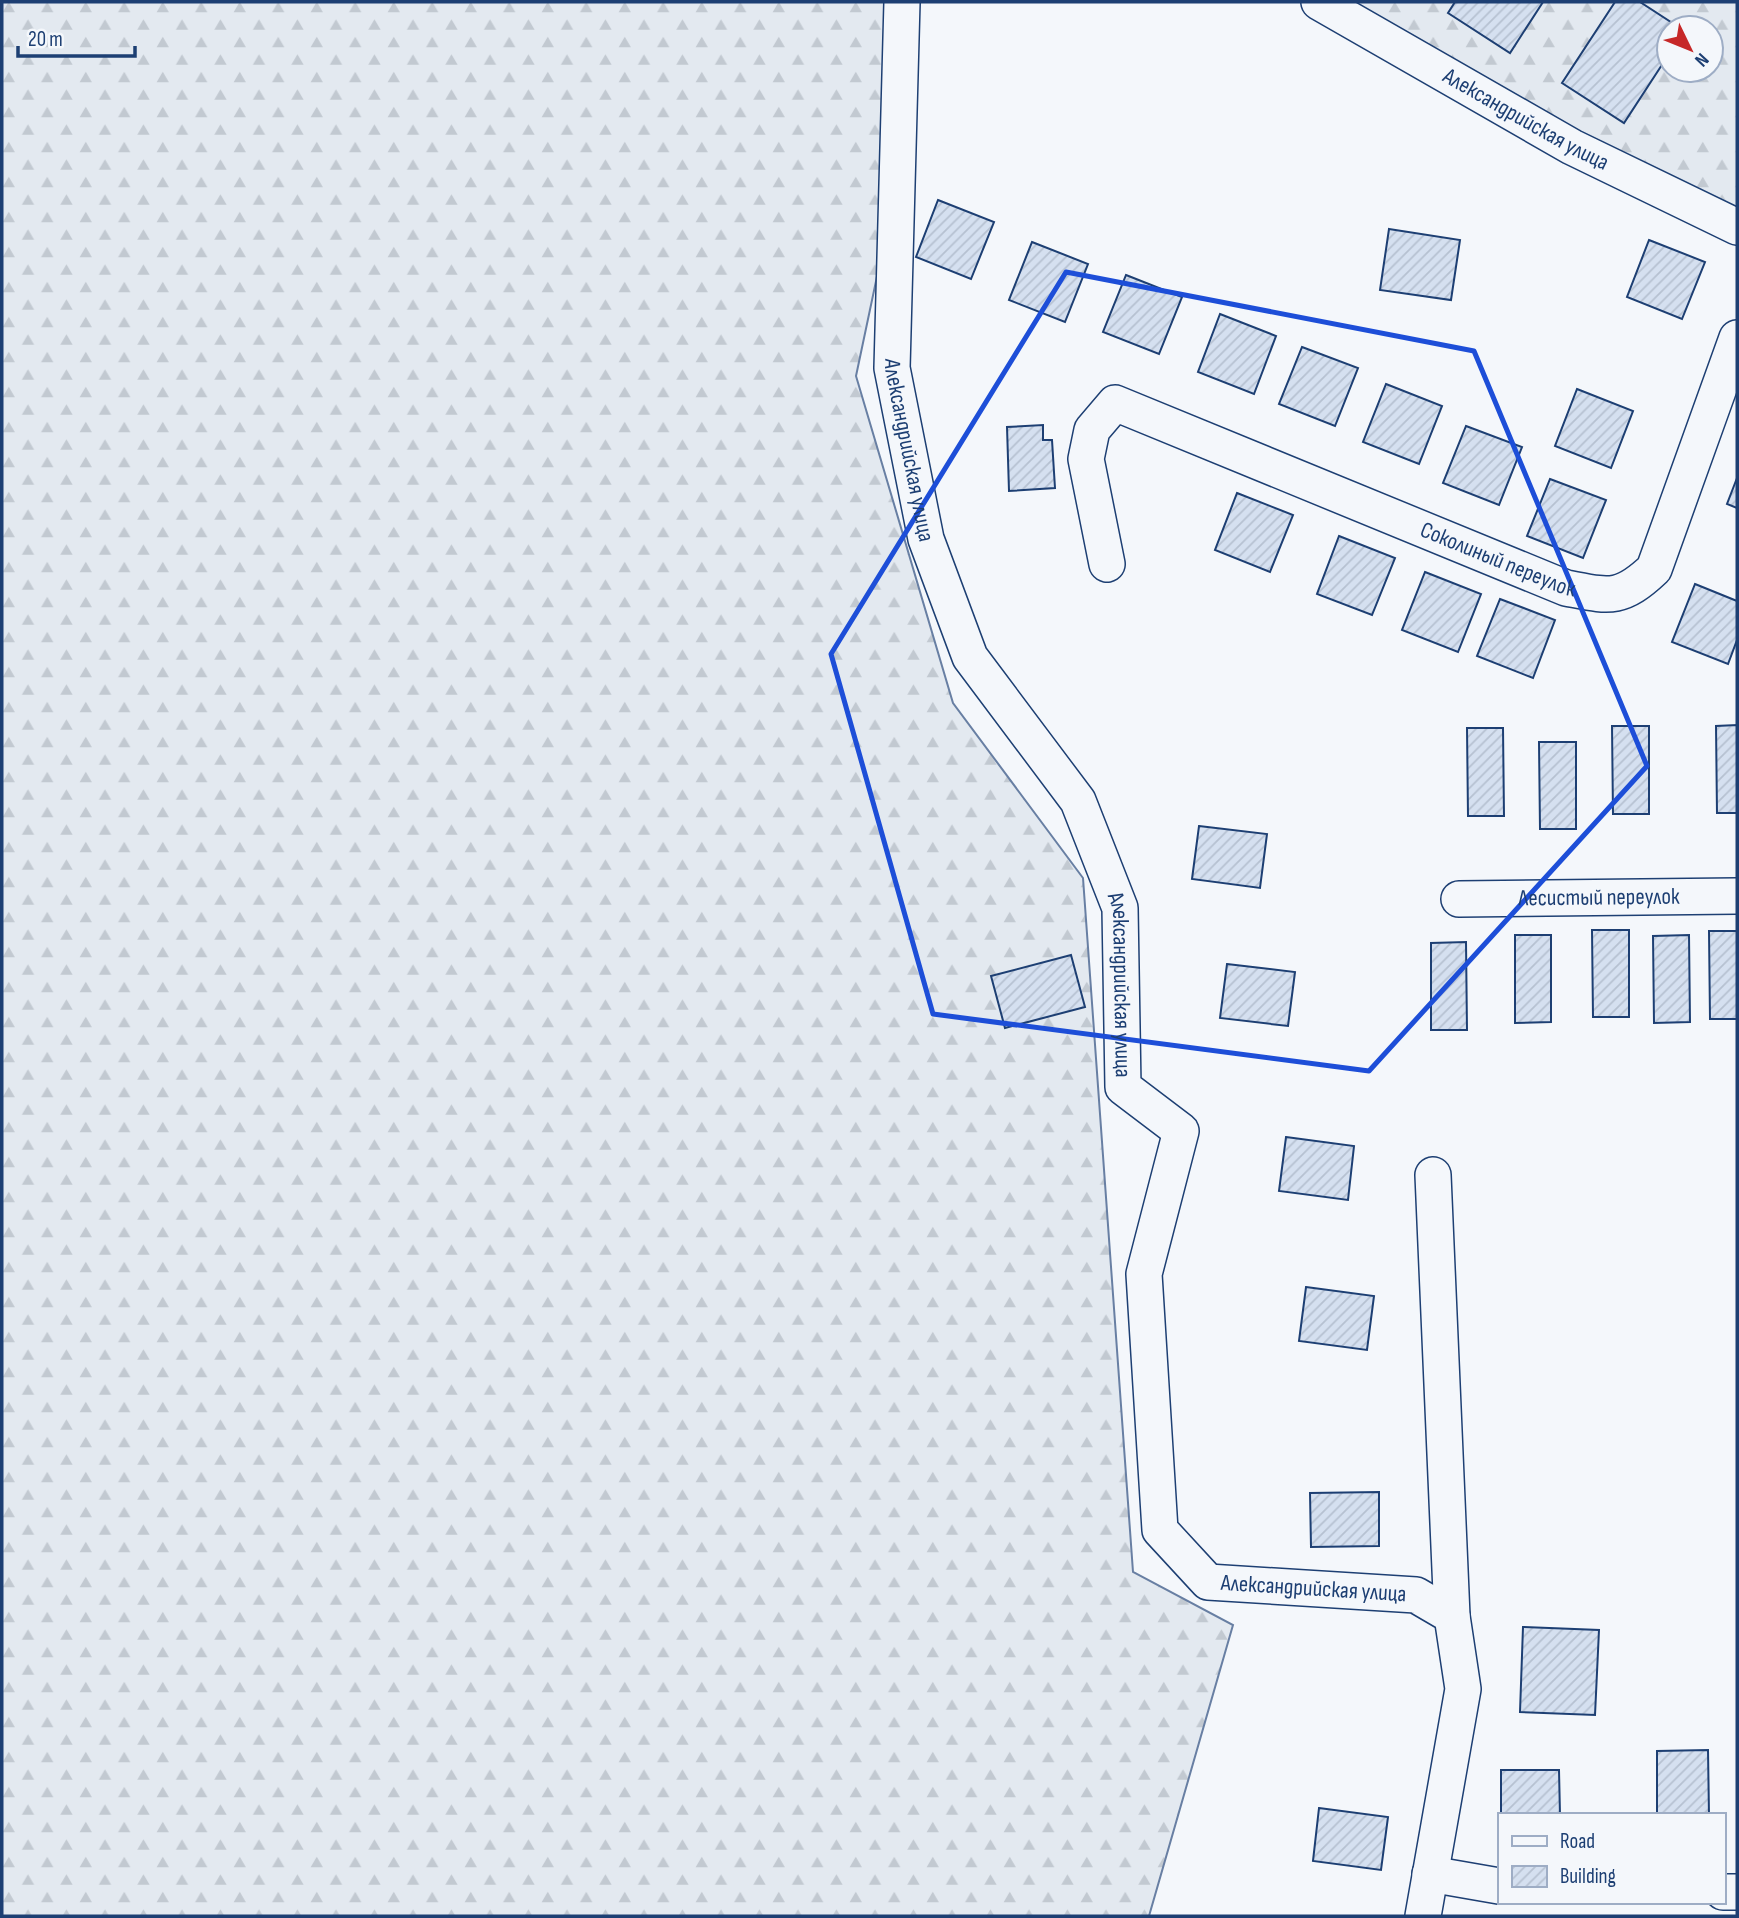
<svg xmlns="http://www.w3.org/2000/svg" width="1739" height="1918" font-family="'Sofia Sans Condensed',sans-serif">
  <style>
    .forest { fill: url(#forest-firs); stroke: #687fa3; stroke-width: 2; fill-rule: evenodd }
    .building { fill: url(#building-hatch); stroke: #1d3f73; stroke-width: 2 }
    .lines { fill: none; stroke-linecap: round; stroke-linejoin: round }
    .minor-casing { stroke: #1d3f73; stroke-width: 38 }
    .minor { stroke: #f4f7fb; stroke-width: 35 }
    .marked { fill: none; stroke: #1d4ed8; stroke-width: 5; stroke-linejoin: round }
    .labels { text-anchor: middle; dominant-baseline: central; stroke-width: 5; stroke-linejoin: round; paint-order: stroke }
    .street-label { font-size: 23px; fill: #1d3f73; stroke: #f4f7fb }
  </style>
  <defs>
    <pattern id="forest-firs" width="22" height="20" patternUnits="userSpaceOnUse" patternTransform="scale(1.75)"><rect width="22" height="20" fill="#e3e9f0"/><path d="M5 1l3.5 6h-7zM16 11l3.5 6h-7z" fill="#c2c9d1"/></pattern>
    <pattern id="building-hatch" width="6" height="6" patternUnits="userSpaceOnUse" patternTransform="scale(1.75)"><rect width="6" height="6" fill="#d5e0f0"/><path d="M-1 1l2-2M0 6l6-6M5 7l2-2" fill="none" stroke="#b6c1d1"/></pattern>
  </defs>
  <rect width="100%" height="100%" fill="#f4f7fb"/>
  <!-- forest -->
  <g class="forest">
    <polygon points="2,2 889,2 906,139 856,376 953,703 1083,878 1133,1572 1233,1625 1149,1916 2,1916"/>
    <path d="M1312 2H1737V224ZM1669 28H1711V70H1669Z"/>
  </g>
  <!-- building -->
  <g class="building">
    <polygon points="1455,2 1543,2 1510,53 1448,13"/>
    <polygon points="1615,2 1640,2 1680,28 1669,28 1669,54 1624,123 1562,83"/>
    <polygon points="938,200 994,222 971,279 916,257"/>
    <polygon points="1389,229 1460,240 1451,300 1380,290"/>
    <polygon points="1649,240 1705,262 1682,319 1627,297"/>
    <polygon points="1032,242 1088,264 1065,322 1009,300"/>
    <polygon points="1126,275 1182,297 1159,354 1103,332"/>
    <polygon points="1220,314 1276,336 1254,394 1198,372"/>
    <polygon points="1302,347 1358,368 1335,426 1279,404"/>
    <polygon points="1386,384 1442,406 1419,464 1363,442"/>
    <polygon points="1577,389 1633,411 1611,468 1555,446"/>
    <polygon points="1043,425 1043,440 1052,440 1055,488 1009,491 1007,427"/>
    <polygon points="1466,426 1522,447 1499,505 1443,483"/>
    <polygon points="1737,478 1737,508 1727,504"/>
    <polygon points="1550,479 1606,500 1583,558 1527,536"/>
    <polygon points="1237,493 1293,515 1270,572 1215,550"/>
    <polygon points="1339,536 1395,558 1372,615 1317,594"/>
    <polygon points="1425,572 1481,594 1458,652 1402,630"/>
    <polygon points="1695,584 1737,601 1737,640 1728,664 1672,642"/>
    <polygon points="1500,599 1555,620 1533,678 1477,656"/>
    <polygon points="1737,725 1737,813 1717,813 1716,726"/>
    <polygon points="1612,726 1649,726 1649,814 1613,814"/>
    <polygon points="1467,728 1503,728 1504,816 1468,816"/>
    <polygon points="1539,742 1576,742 1576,829 1540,829"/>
    <polygon points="1199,826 1267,834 1260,888 1192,879"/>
    <polygon points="1592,930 1629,930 1629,1017 1593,1017"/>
    <polygon points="1709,931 1737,931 1737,1019 1710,1019"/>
    <polygon points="1515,935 1551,935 1551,1022 1515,1023"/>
    <polygon points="1689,935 1690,1022 1654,1023 1653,936"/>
    <polygon points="1466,942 1467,1030 1431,1030 1431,943"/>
    <polygon points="1071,955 1085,1007 1005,1028 991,976"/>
    <polygon points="1227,964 1295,972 1288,1026 1220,1018"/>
    <polygon points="1286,1137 1354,1146 1348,1200 1279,1191"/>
    <polygon points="1306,1287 1374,1296 1367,1350 1299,1341"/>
    <polygon points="1379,1492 1379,1546 1311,1547 1310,1493"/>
    <polygon points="1523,1627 1599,1630 1595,1715 1520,1712"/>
    <polygon points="1708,1750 1709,1815 1657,1815 1657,1751"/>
    <polygon points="1501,1770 1559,1770 1560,1815 1501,1815"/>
    <polygon points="1319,1808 1388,1817 1381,1870 1313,1861"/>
  </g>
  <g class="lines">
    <defs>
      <g id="minor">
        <path id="s1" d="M902 2 892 368 926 539 970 657 1078 801 1120 908 1123 1087 1181 1131 1144 1274 1160 1530 1208 1582 1416 1595 1452 1616 1463 1689 1423 1916"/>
        <path id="s2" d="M1319 2 1572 147 1737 227"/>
        <path id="s3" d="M1107 564 1086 459 1092 430 1115 403 1566 588C1609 596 1620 601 1654 569L1737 338"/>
        <path id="s4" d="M1459 899 1737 896"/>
        <polyline points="1433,1175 1452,1616"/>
        <polyline points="1430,1874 1499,1886"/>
        <polyline points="1723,1892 1737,1892"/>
      </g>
    </defs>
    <!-- minor casing -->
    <use href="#minor" class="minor-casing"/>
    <!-- minor -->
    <use href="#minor" class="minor"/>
  </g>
  <!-- marked area -->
  <path class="marked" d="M1066 272 1474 351 1647 766 1369 1071 933 1014 831 654Z"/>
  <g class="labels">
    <!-- street labels -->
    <g class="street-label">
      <text stroke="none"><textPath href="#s2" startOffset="238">Александрийская улица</textPath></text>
      <text stroke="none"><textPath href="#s1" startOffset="450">Александрийская улица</textPath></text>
      <text stroke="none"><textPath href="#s3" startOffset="586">Соколиный переулок</textPath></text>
      <text stroke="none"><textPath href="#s4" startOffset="140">Лесистый переулок</textPath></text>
      <text stroke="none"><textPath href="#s1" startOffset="1038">Александрийская улица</textPath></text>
      <text stroke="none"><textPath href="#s1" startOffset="1794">Александрийская улица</textPath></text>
    </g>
  </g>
  <!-- border -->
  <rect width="1739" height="1918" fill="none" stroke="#1d3f73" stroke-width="7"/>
  <!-- legend -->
  <rect x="1498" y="1813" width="228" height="91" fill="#f4f7fb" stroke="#9eadc5" stroke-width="2"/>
  <rect x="1512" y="1836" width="35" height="10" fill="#f4f7fb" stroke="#9eadc5" stroke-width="2"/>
  <text x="1560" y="1848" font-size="21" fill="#1d3f73">Road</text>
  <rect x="1512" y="1866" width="35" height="21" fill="url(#building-hatch)" stroke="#9eadc5" stroke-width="2"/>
  <text x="1560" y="1883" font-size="21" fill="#1d3f73">Building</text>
  <!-- north arrow -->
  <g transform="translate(1690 49) rotate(133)"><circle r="33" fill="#f4f7fb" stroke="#9eadc5" stroke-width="2"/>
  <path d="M0-5L12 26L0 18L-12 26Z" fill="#c62828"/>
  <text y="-10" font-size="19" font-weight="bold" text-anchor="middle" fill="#1d3f73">N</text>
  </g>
  <!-- scale -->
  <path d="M18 46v10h117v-10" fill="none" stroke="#1d3f73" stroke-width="3.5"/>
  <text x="28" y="46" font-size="21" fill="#1d3f73" stroke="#f4f7fb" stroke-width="5" paint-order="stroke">20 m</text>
</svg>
